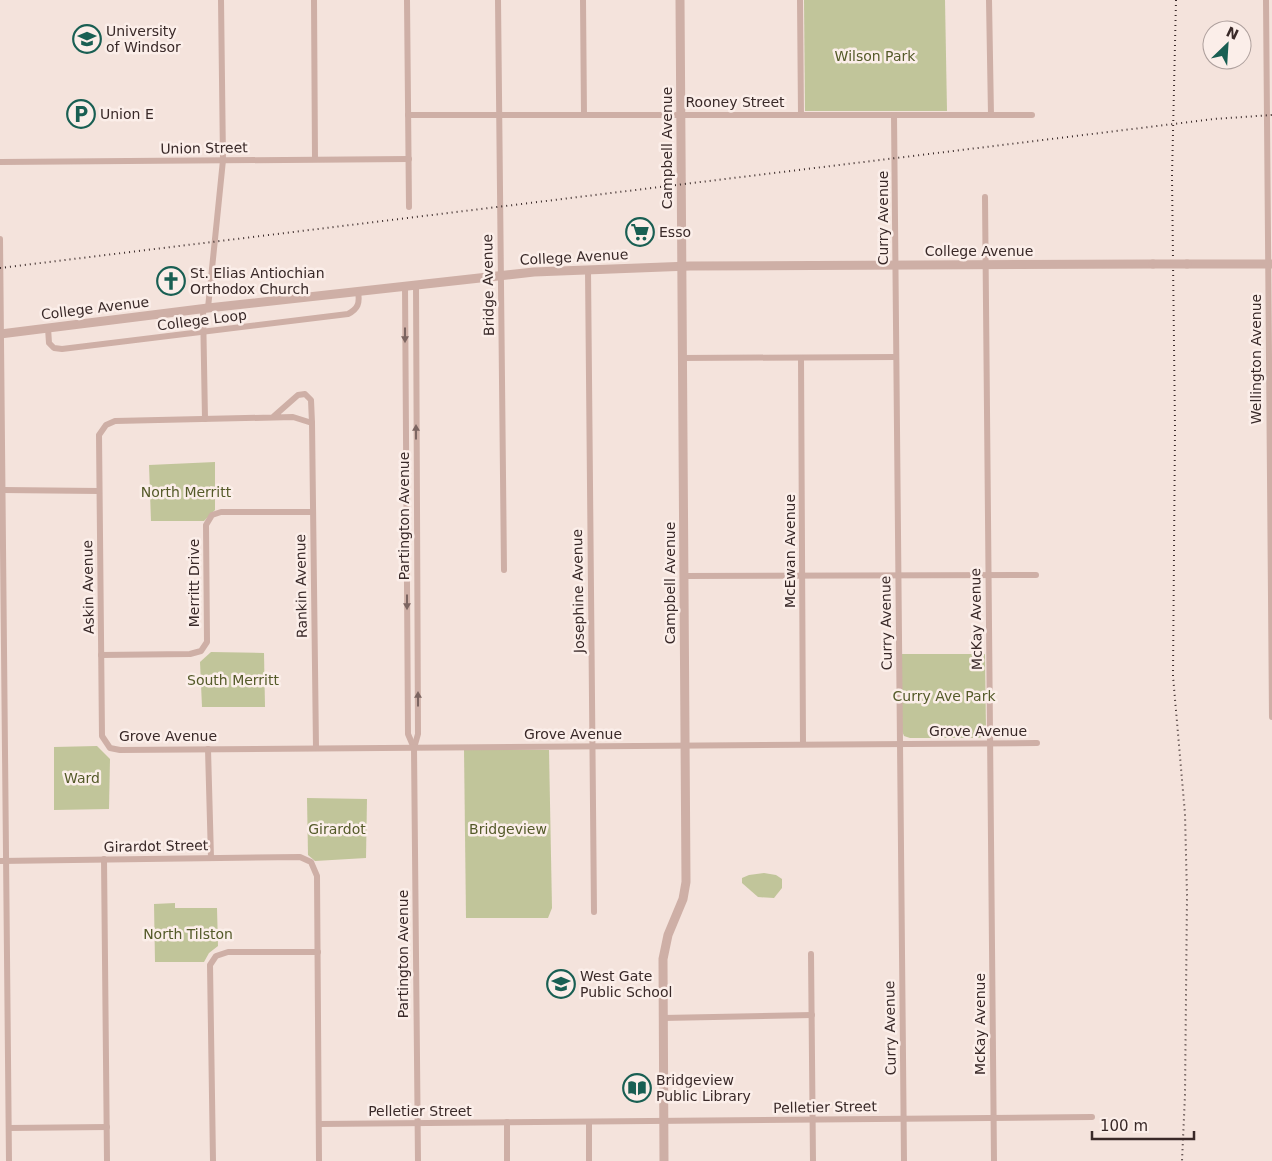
<svg xmlns="http://www.w3.org/2000/svg" width="1272" height="1161" font-family="'DejaVu Sans',sans-serif">
  <style>
    .green { fill: #c1c59a }
    .lines { fill: none; stroke-linecap: round; stroke-linejoin: round }
    .minor { stroke: #ceafa6; stroke-width: 6 }
    .tertiary { stroke: #ceafa6; stroke-width: 9 }
    .rail { stroke: #392928; stroke-width: 2; stroke-dasharray: 1 4; stroke-linecap: butt }
    .tertiary-bridge { stroke: #ceafa6; stroke-width: 9 }
    .oneway { fill: #7c6561 }
    .labels { text-anchor: middle; dominant-baseline: central; stroke-width: 5; stroke-linejoin: round; paint-order: stroke }
    .poi-label { font-size: 14px; fill: #392928; stroke: #fbeee9; text-anchor: start }
    .park-label { font-size: 14px; fill: #545a29; stroke: #fbeee9 }
    .street-label { font-size: 14px; fill: #392928; stroke: #fbeee9 }
  </style>
  <rect width="100%" height="100%" fill="#f4e3dc"/>
  <!-- green -->
  <g class="green">
    <polygon points="804,0 945,0 947,111 805,111"/>
    <polygon points="215,462 215,510 204,521 151,521 149,465"/>
    <polygon points="211,652 264,653 265,707 202,707 200,662"/>
    <polygon points="902,654 985,654 986,731 984,736 979,738 910,738 904,736 902,731"/>
    <polygon points="97,746 110,759 109,809 54,810 54,747"/>
    <polygon points="464,749 549,750 552,908 548,918 466,918"/>
    <polygon points="307,798 367,799 366,858 315,861 308,855"/>
    <polygon points="764,873 776,875 782,879 782,888 774,898 758,897 742,883 742,878 749,875"/>
    <polygon points="175,903 175,908 217,908 218,946 209,953 204,962 155,962 154,904"/>
  </g>
  <g class="lines">
    <!-- minor -->
    <g class="minor">
      <polyline points="314,0 315,159"/>
      <polyline points="407,0 409,207"/>
      <polyline points="498,0 504,570"/>
      <polyline points="583,0 584,115"/>
      <polyline points="800,0 801,115"/>
      <polyline points="989,0 991,115"/>
      <polyline points="1266,0 1272,717"/>
      <polyline points="408,115 1032,115"/>
      <polyline points="894,115 904,1161"/>
      <polyline points="0,162 409,159"/>
      <polyline points="985,197 994,1161"/>
      <polyline points="0,239 9,1161"/>
      <polyline points="588,270 594,912"/>
      <polyline points="416,284 418,734 414,748 418,1161"/>
      <polyline points="405,286 408,734 414,748"/>
      <polyline points="203,308 205,419"/>
      <polyline points="208,308 223,160 221,0"/>
      <path d="M48 328 49 343 54 348 62 349 348 314C358 309 360 303 358 292"/>
      <polyline points="682,358 896,357"/>
      <polyline points="801,358 803,744"/>
      <polyline points="273,417 298,395 305,394 311,400 312,423 293,417 115,421 106,425 99,435 102,736 110,748 120,750 1037,743"/>
      <polyline points="312,423 316,748"/>
      <polyline points="3,490 99,491"/>
      <polyline points="684,576 1036,575"/>
      <polyline points="101,655 190,654 201,651 207,642 206,525 212,515 221,512 313,512"/>
      <polyline points="208,749 211,858"/>
      <polyline points="104,859 107,1161"/>
      <polyline points="0,861 300,857 311,862 317,876 319,1161"/>
      <polyline points="811,954 813,1161"/>
      <polyline points="663,1018 812,1015"/>
      <polyline points="507,1122 507,1161"/>
      <polyline points="589,1122 589,1161"/>
      <polyline points="319,1124 1092,1117"/>
      <polyline points="9,1128 107,1127"/>
      <polyline points="213,1161 210,965 216,956 228,952 318,952"/>
    </g>
    <!-- tertiary -->
    <g class="tertiary">
      <polyline points="1187,264 1272,264"/>
      <polyline points="0,334 208,308 534,272 690,266 1153,264"/>
      <polyline points="664,1161 663,959 668,935 683,899 686,882 680,0"/>
    </g>
    <!-- rail -->
    <g class="rail">
      <polyline points="1176,0 1172,176 1175,428 1173,676 1185,814 1187,896 1185,1095 1182,1161"/>
      <polyline points="0,268 1214,119 1272,115"/>
    </g>
    <!-- tertiary-bridge -->
    <polyline class="tertiary-bridge" points="1153,264 1187,264"/>
  </g>
  <!-- one-way arrows -->
  <defs><path id="oneway-solid" d="M-6-.8H1V-3.2L6.5 0L1 3.2V.8H-6Z" transform="scale(1.25)"/></defs>
  <g class="oneway">
    <use href="#oneway-solid" transform="translate(405 335) rotate(90)"/>
    <use href="#oneway-solid" transform="translate(416 432) rotate(-90)"/>
    <use href="#oneway-solid" transform="translate(407 602) rotate(90)"/>
    <use href="#oneway-solid" transform="translate(418 699) rotate(-90)"/>
  </g>
  <!-- icons -->
  <defs>
    <symbol id="university-ring" viewBox="-11 -11 22 22"><circle r="9.5" fill="#fbeee9" stroke="#195f53" stroke-width="1.5"/><path d="M0-5L7-2L0 1L-7-2ZM-4 1L0 2.5L4 1V4Q0 6-4 4Z" fill="#195f53"/></symbol>
    <symbol id="parking-ring" viewBox="-11 -11 22 22"><circle r="9.5" fill="#fbeee9" stroke="#195f53" stroke-width="1.5"/><path d="M-3.5-5.5H1a3.5 3.5 0 0 1 0 7H-1V5.5H-3.5ZM-1-3.4V-.6H.8a1.4 1.4 0 0 0 0-2.8Z" fill="#195f53"/></symbol>
    <symbol id="supermarket-ring" viewBox="-11 -11 22 22"><circle r="9.5" fill="#fbeee9" stroke="#195f53" stroke-width="1.5"/><path d="M-6-5.5h2.5l.6 2H6L4.5 2H-2.5L-4.4-4H-6ZM-1.5 3.2a1.3 1.3 0 1 0 .1 0ZM3 3.2a1.3 1.3 0 1 0 .1 0Z" fill="#195f53"/></symbol>
    <symbol id="church-ring" viewBox="-11 -11 22 22"><circle r="9.5" fill="#fbeee9" stroke="#195f53" stroke-width="1.5"/><path d="M-1.2-6h2.4v3.5h3.3v2.4h-3.3V6h-2.4V-.1h-3.3v-2.4h3.3Z" fill="#195f53"/></symbol>
    <symbol id="school-ring" viewBox="-11 -11 22 22"><circle r="9.5" fill="#fbeee9" stroke="#195f53" stroke-width="1.5"/><path d="M0-5L7-2L0 1L-7-2ZM-4 1L0 2.5L4 1V4Q0 6-4 4Z" fill="#195f53"/></symbol>
    <symbol id="library-ring" viewBox="-11 -11 22 22"><circle r="9.5" fill="#fbeee9" stroke="#195f53" stroke-width="1.5"/><path d="M-6-4Q-3-5.5-.7-3.5V5Q-3 3-6 4ZM6-4Q3-5.5 .7-3.5V5Q3 3 6 4Z" fill="#195f53"/></symbol>
  </defs>
  <g fill-rule="evenodd">
    <use href="#university-ring" x="71" y="23" width="32" height="32"/>
    <use href="#parking-ring" x="65" y="98" width="32" height="32"/>
    <use href="#supermarket-ring" x="624" y="216" width="32" height="32"/>
    <use href="#church-ring" x="155" y="265" width="32" height="32"/>
    <use href="#school-ring" x="545" y="968" width="32" height="32"/>
    <use href="#library-ring" x="621" y="1072" width="32" height="32"/>
  </g>
  <g class="labels">
    <!-- poi labels -->
    <g class="poi-label">
      <text x="106" y="31">University<tspan x="106" dy="16">of Windsor</tspan></text>
      <text x="100" y="114">Union E</text>
      <text x="659" y="232">Esso</text>
      <text x="190" y="273">St. Elias Antiochian<tspan x="190" dy="16">Orthodox Church</tspan></text>
      <text x="580" y="976">West Gate<tspan x="580" dy="16">Public School</tspan></text>
      <text x="656" y="1080">Bridgeview<tspan x="656" dy="16">Public Library</tspan></text>
    </g>
    <!-- park labels -->
    <g class="park-label">
      <text x="875" y="56">Wilson Park</text>
      <text x="186" y="492">North Merritt</text>
      <text x="233" y="680">South Merritt</text>
      <text x="944" y="696">Curry Ave Park</text>
      <text x="82" y="778">Ward</text>
      <text x="337" y="829">Girardot</text>
      <text x="508" y="829">Bridgeview</text>
      <text x="188" y="934">North Tilston</text>
    </g>
    <!-- street labels -->
    <g class="street-label">
      <text x="735" y="102">Rooney Street</text>
      <text transform="translate(204 148) rotate(-1)">Union Street</text>
      <text transform="translate(667 148) rotate(-90)">Campbell Avenue</text>
      <text transform="translate(883 218) rotate(-90)">Curry Avenue</text>
      <text x="979" y="251">College Avenue</text>
      <text transform="translate(574 257) rotate(-3)">College Avenue</text>
      <text transform="translate(488 285) rotate(-91)">Bridge Avenue</text>
      <text transform="translate(95 308) rotate(-7)">College Avenue</text>
      <text transform="translate(202 320) rotate(-7)">College Loop</text>
      <text transform="translate(1256 359) rotate(-90)">Wellington Avenue</text>
      <text transform="translate(404 516) rotate(-90)">Partington Avenue</text>
      <text transform="translate(790 551) rotate(-90)">McEwan Avenue</text>
      <text transform="translate(194 583) rotate(-90)">Merritt Drive</text>
      <text transform="translate(670 583) rotate(-90)">Campbell Avenue</text>
      <text transform="translate(301 586) rotate(-91)">Rankin Avenue</text>
      <text transform="translate(88 587) rotate(-91)">Askin Avenue</text>
      <text transform="translate(578 591) rotate(-91)">Josephine Avenue</text>
      <text transform="translate(976 619) rotate(-91)">McKay Avenue</text>
      <text transform="translate(886 623) rotate(-91)">Curry Avenue</text>
      <text x="978" y="731">Grove Avenue</text>
      <text x="573" y="734">Grove Avenue</text>
      <text x="168" y="736">Grove Avenue</text>
      <text transform="translate(156 846) rotate(-1)">Girardot Street</text>
      <text transform="translate(403 954) rotate(-90)">Partington Avenue</text>
      <text transform="translate(980 1024) rotate(-90)">McKay Avenue</text>
      <text transform="translate(890 1028) rotate(-91)">Curry Avenue</text>
      <text transform="translate(825 1107) rotate(-1)">Pelletier Street</text>
      <text x="420" y="1111">Pelletier Street</text>
    </g>
  </g>
  <!-- north arrow -->
  <g transform="translate(1227 45) rotate(25)"><circle r="24" fill="#fbeee9" stroke="#ad9f9c"/>
  <path d="M0-4L9 19L0 12L-9 19Z" fill="#195f53"/>
  <text y="-8" font-size="14" font-weight="bold" text-anchor="middle" fill="#392928">N</text>
  </g>
  <!-- scale -->
  <path d="M1092 1131v8h102v-8" fill="none" stroke="#392928" stroke-width="2.5"/>
  <text x="1100" y="1131" font-size="15" fill="#392928" stroke="#fbeee9" stroke-width="4" paint-order="stroke">100 m</text>
</svg>
